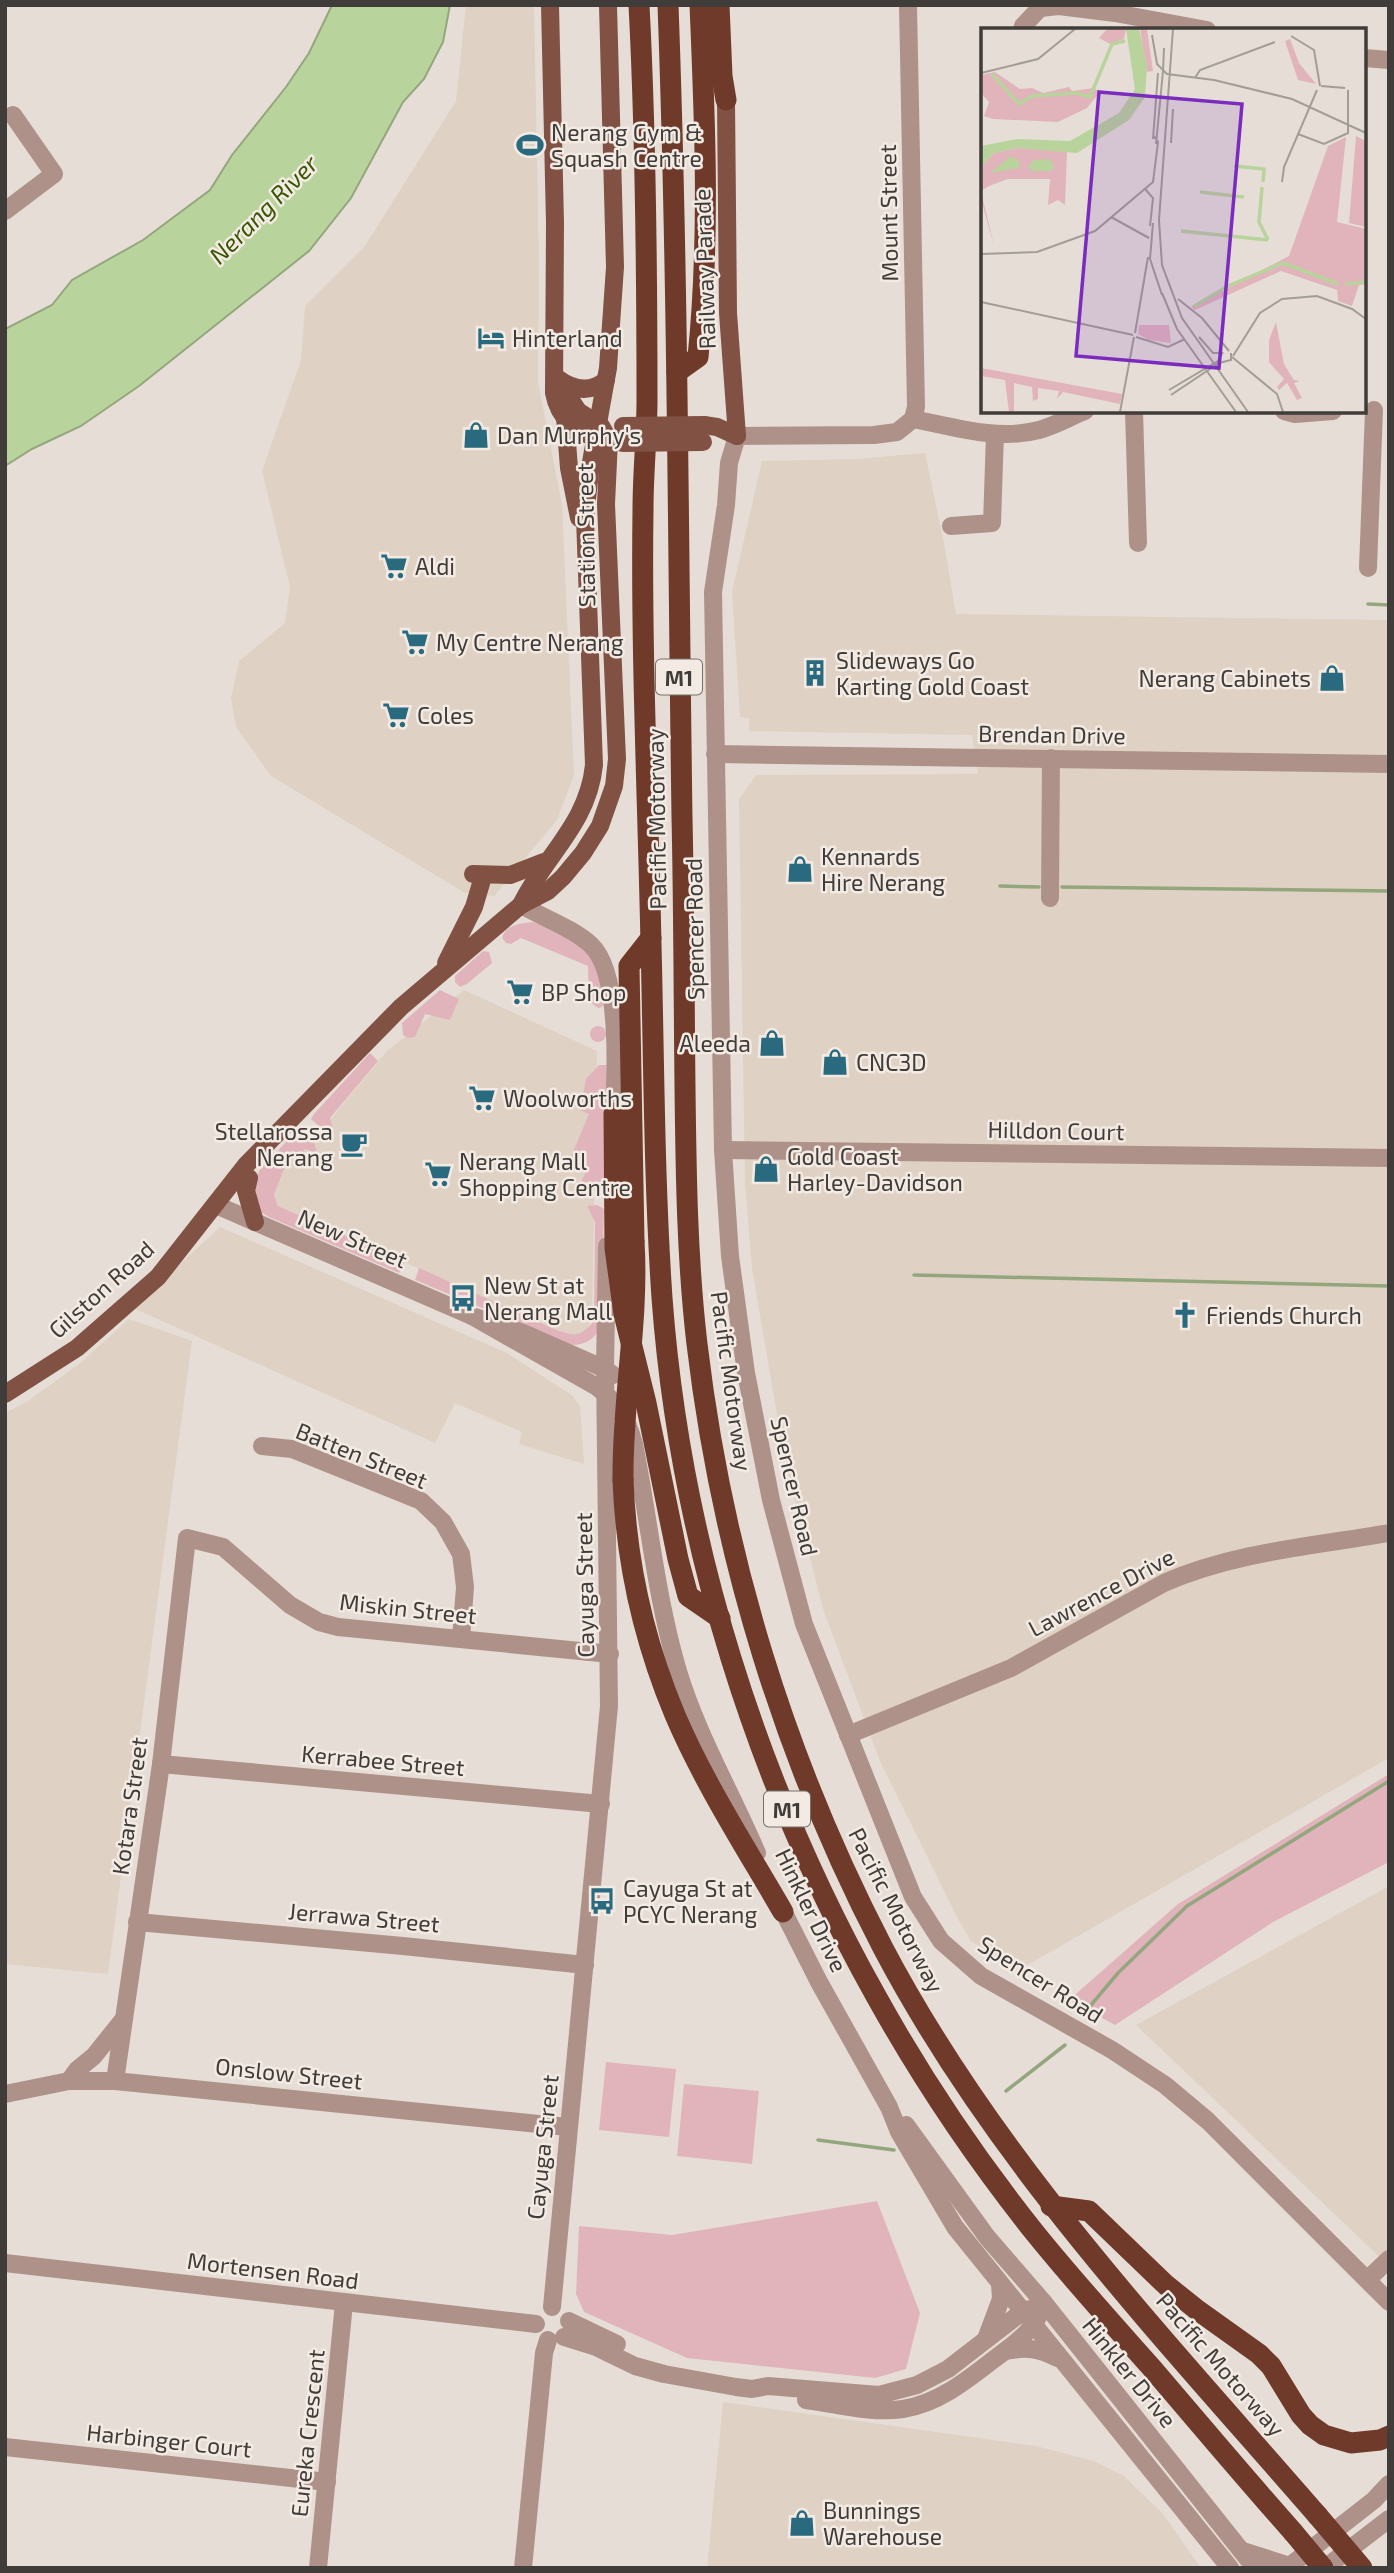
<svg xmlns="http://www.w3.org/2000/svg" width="1394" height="2573" font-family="'Exo 2',sans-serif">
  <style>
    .built { fill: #dfd1c4 }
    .green { fill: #e1b4bc }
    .water { fill: #b9d39c; stroke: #94a67e; stroke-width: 2 }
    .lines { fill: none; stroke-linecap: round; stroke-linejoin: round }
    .stream { stroke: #94a67e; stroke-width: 3.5 }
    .minor { stroke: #ae928a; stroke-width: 18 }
    .major { stroke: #815244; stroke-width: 18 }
    .highway { stroke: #703a2b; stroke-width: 21 }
    .major-bridge { stroke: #815244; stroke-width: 18 }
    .highway-bridge { stroke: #703a2b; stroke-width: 21 }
    .labels { text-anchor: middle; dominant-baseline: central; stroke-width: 5; stroke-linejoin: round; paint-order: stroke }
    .shield { fill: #f3ebe3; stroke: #75706c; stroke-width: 2 }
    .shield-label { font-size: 21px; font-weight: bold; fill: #3f3c39 }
    .poi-label { font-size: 23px; fill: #3f3c39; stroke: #f3ebe3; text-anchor: start }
    .street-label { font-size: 23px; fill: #3f3c39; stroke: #f3ebe3 }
    .water-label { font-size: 24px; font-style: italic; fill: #375500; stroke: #f3ebe3 }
    .inset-river { fill: none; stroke: #b9d39c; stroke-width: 3.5 }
    .inset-road { fill: none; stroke: #a39d97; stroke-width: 2 }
    .view { fill: #7b2cbf; fill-opacity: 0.15; stroke: #7b2cbf; stroke-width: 3.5 }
    .inset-edge { fill: none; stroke: #3f3c39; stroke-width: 3.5 }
  </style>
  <rect width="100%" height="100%" fill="#e6ded6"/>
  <!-- built -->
  <g class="built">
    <polygon points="466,5 534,5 539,262 538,382 562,504 574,775 557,820 494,896 465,893 271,776 236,727 231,698 239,661 285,623 290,587 262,471 301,360 305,306 365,246 456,101"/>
    <polygon points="925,453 944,543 956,614 1389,620 1389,1758 1017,1971 971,1941 958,1919 880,1761 823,1609 784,1456 752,1268 745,1184 739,799 756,775 978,774 972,735 749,731 749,718 740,717 732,592 762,461 856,459"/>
    <polygon points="464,990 597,1051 592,1314 588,1328 577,1335 572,1336 552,1328 278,1206 274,1195 291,1150 302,1154 387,1051"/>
    <polygon points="220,1227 507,1353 573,1396 580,1407 584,1464 519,1444 522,1432 455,1403 435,1443 133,1308"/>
    <polygon points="129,1319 192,1341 108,1974 5,1964 5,1413 28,1401 79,1364"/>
    <polygon points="1389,1886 1389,2266 1136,2025"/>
    <polygon points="723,2402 1036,2446 1094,2461 1124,2476 1163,2514 1201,2568 707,2568"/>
  </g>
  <!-- green -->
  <g class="green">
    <path d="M533 922C558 929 593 949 601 976 604 984 603 995 603 1004L602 1007 598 1008 589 1001 588 966 521 938 511 944 506 943 502 938C505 925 521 923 533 922Z"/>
    <polygon points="483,951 489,952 492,963 467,984 460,987 455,982 455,976"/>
    <polygon points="440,990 459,999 450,1020 425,1014 415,1037 408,1038 403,1035 402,1023"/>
    <circle cx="598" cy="1034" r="8"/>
    <polygon points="370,1053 378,1061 330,1118 334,1133 329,1143 324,1131 311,1119 314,1114"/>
    <polygon points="599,1065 608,1065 604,1183 598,1190 589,1190 580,1185 586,1171 568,1164 589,1114 580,1110 586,1079"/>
    <polygon points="299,1128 313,1139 317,1153 305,1149 302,1154 291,1151 274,1195 278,1206 405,1262 399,1273 269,1217 259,1211 252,1186 259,1171"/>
    <path d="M597 1205 604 1209 601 1323C597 1338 587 1345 571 1345L415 1280 419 1268 552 1328C572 1336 579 1339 594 1321L595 1222 587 1206Z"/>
    <polygon points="1389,1774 1389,1862 1273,1922 1115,2025 1069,2000 1178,1904"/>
    <polygon points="606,2062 676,2069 669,2137 599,2130"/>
    <polygon points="684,2084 759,2091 752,2164 677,2156"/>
    <polygon points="877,2201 920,2313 906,2369 875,2378 687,2358 584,2312 576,2294 579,2226 672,2235"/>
  </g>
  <!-- water -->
  <polygon class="water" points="332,5 450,5 443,42 424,79 403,102 351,198 309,251 139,386 81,426 32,449 5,466 5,329 52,305 72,280 143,240 210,190 232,155 286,87 309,53"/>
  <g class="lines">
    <!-- stream -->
    <g class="stream">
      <polyline points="1368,604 1389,605"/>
      <polyline points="1000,886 1039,887"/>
      <polyline points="1062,887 1389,891"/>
      <polyline points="914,1275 1389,1286"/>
      <polyline points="1086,2011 1118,1973 1187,1906 1389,1781"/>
      <polyline points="1006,2091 1065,2045"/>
      <polyline points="818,2140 894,2150"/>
    </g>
    <!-- minor -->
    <g class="minor">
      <polyline points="908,5 916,407 913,419"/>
      <polyline points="1022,30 1023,26 1040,8 1059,6 1115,13 1207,30"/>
      <polyline points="1364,58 1389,60"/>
      <polyline points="5,211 54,174 13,115"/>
      <polyline points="1134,411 1138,543"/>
      <polyline points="1284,411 1295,414 1333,411"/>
      <polyline points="913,419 897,432 874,435 737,436 729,463 726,505 713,592 723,1150 730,1256 746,1373 771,1500 804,1624 913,1897 941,1941 981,1976 1112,2050 1165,2085 1208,2121 1389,2302"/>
      <path d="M913 419C954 427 997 441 1039 430 1054 426 1070 417 1085 411"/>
      <polyline points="951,526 992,523 995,434"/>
      <polyline points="1368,568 1374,410"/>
      <polyline points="715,754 1389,764"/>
      <polyline points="1050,898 1051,758"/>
      <path d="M521 905C542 917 574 929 591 945 622 974 616 1082 613 1124"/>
      <polyline points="723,1150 1389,1158"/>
      <polyline points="216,1205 472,1316 523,1333 605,1369 613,1375"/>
      <path d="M472 1316 597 1387C617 1402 628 1420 634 1444 649 1519 656 1597 678 1671 697 1734 731 1792 757 1853"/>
      <polyline points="262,1446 292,1449 421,1501 443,1522 461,1554 465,1587 461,1638"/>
      <path d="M848 1735 1011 1668 1164 1583C1234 1552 1314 1546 1389 1533"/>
      <polyline points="161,1764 601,1804"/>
      <polyline points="778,1901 819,1982 889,2107 899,2132 955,2227 1230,2568"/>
      <polyline points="137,1922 403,1946 585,1965"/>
      <polyline points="69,2081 77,2070 94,2056 122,2021"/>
      <polyline points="115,2081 161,1764 187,1538 223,1547 290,1605 319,1622 338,1627 610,1654"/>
      <polyline points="5,2094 69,2081 115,2081 568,2127"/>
      <polyline points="906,2125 987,2237 1045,2304 1255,2568"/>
      <polyline points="5,2263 536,2324"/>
      <polyline points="1368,2279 1389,2259"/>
      <polyline points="552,2307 609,1706 605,1369 607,1246"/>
      <polyline points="569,2321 617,2344"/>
      <polyline points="564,2337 596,2347 635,2366 664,2374 736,2387 752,2389 768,2386 879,2395 917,2385 948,2369 1022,2312 1030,2309"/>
      <polyline points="986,2339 1001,2299 1000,2284"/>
      <path d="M1005 2351C1026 2347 1039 2348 1057 2358"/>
      <path d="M806 2400C837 2404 872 2414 903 2409 937 2404 966 2381 993 2360 1009 2348 1030 2334 1039 2315"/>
      <polyline points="5,2447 327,2482"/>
      <polyline points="1243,2551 1290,2566"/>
      <polyline points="318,2568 344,2303"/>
      <polyline points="523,2568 544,2353 548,2340"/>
      <polyline points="1287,2568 1374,2500 1389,2484"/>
      <polyline points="1325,2568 1389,2519"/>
    </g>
    <!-- major -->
    <g class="major">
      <path d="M550 5 555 223 554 393C559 421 579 434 605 441"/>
      <polyline points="726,100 728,313 737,436"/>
      <path d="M557 378C573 390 590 394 606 380"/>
      <polyline points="565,417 569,468 579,518"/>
      <polyline points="704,425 717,427 737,436"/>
      <polyline points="473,874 510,875 544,862"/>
      <path d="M521 905C545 855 588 824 594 765L585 518 591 462 608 368 615 267 608 5"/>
      <polyline points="446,963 474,907 482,880"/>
      <polyline points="249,1178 246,1191 255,1222"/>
      <polyline points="5,1394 77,1348 158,1277 246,1165 401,1007 521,905 548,891 563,877 583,853 600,826 614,786 617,759 606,504 609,440 601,426 578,411 555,376"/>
    </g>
    <!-- highway -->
    <g class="highway">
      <path d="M639 5C646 137 647 268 647 400 647 436 643 472 643 509 641 654 648 799 651 944 654 1062 654 1180 662 1298 680 1541 757 1784 876 1996 922 2079 976 2159 1035 2233 1072 2279 1112 2323 1151 2367 1198 2422 1245 2478 1293 2532"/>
      <path d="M668 5C678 276 678 546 682 817 684 907 684 997 685 1087 686 1173 687 1259 697 1344 722 1555 785 1760 883 1948 995 2161 1162 2336 1318 2516"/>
      <polyline points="719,5 722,76 726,100"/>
      <path d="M677 372 698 357C710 240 705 122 700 5"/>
      <polyline points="614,1113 615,1248 624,1314 646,1403 678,1559 688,1596 720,1618"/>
      <polyline points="634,1241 629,966 651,938"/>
      <path d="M623 1480C626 1560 644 1641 675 1715 704 1783 746 1848 783 1912"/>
      <polyline points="1051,2206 1089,2211 1166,2285 1196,2309 1259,2354 1271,2366 1301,2415 1310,2425 1324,2435 1351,2443 1380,2440 1389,2436"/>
    </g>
    <!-- major-bridge -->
    <g class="major-bridge">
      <polyline points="623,426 704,425"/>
      <polyline points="623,443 703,442"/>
    </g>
    <!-- highway-bridge -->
    <g class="highway-bridge">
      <path d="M623 1480C622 1400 639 1321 634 1241"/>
      <polyline points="1318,2516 1362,2568"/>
      <polyline points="1293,2532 1323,2568"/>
    </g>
  </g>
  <!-- icons -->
  <defs>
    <symbol id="stadium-bare" viewBox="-9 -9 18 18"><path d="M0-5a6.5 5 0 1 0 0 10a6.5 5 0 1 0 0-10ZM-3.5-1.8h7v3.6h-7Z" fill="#296a7e" stroke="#f3ebe3" stroke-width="2.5" paint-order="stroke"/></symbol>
    <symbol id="hotel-bare" viewBox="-9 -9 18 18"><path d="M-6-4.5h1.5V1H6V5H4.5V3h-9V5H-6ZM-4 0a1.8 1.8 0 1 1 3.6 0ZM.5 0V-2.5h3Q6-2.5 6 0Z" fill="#296a7e" stroke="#f3ebe3" stroke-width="2.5" paint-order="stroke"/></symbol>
    <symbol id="shop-bare" viewBox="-9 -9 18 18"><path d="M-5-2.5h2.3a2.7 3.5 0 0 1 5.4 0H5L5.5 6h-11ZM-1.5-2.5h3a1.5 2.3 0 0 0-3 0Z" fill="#296a7e" stroke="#f3ebe3" stroke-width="2.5" paint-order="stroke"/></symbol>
    <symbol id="supermarket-bare" viewBox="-9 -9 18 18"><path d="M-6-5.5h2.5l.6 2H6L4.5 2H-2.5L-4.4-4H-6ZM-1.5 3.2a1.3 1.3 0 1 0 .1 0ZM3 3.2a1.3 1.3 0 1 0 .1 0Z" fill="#296a7e" stroke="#f3ebe3" stroke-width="2.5" paint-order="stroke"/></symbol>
    <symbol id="building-bare" viewBox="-9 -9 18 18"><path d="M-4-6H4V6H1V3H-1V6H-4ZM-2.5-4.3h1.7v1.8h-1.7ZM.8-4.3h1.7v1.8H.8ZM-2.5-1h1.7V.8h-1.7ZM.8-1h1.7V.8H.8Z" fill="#296a7e" stroke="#f3ebe3" stroke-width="2.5" paint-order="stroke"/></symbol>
    <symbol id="cafe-bare" viewBox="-9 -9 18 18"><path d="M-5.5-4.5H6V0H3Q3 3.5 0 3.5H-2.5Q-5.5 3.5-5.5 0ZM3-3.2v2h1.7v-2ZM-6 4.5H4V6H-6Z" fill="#296a7e" stroke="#f3ebe3" stroke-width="2.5" paint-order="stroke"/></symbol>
    <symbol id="bus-bare" viewBox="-9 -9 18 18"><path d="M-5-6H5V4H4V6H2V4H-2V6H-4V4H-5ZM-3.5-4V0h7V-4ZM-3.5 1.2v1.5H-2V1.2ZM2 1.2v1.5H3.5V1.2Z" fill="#296a7e" stroke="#f3ebe3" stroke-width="2.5" paint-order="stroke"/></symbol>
    <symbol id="church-bare" viewBox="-9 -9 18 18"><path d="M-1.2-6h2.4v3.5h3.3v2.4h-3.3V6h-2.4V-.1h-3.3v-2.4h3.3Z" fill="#296a7e" stroke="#f3ebe3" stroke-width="2.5" paint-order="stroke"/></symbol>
  </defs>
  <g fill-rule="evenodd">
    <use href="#stadium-bare" x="511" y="126" width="38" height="38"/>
    <use href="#hotel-bare" x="472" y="319" width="38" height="38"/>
    <use href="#shop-bare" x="457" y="416" width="38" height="38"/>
    <use href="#supermarket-bare" x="375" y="547" width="38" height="38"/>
    <use href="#supermarket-bare" x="396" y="623" width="38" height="38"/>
    <use href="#building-bare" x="796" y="654" width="38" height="38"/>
    <use href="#shop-bare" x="1313" y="659" width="38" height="38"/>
    <use href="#supermarket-bare" x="377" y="696" width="38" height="38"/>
    <use href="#shop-bare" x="781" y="850" width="38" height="38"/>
    <use href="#supermarket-bare" x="501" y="973" width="38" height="38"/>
    <use href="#shop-bare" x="753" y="1024" width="38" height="38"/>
    <use href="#shop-bare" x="816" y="1043" width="38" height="38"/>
    <use href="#supermarket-bare" x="463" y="1079" width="38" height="38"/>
    <use href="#cafe-bare" x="335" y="1125" width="38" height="38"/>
    <use href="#shop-bare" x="747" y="1150" width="38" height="38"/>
    <use href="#supermarket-bare" x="419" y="1155" width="38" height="38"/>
    <use href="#bus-bare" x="444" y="1279" width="38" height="38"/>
    <use href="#church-bare" x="1166" y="1296" width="38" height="38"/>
    <use href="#bus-bare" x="583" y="1882" width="38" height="38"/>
    <use href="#shop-bare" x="783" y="2504" width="38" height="38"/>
  </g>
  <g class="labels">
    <!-- shield labels -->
    <g class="shield">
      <rect x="656" y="659.5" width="46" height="35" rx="5"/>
      <rect x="764" y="1791.5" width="46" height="35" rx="5"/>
    </g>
    <g class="shield-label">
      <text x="679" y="677">M1</text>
      <text x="787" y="1809">M1</text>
    </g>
    <!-- poi labels -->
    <g class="poi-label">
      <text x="551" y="132">Nerang Gym &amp;<tspan x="551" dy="26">Squash Centre</tspan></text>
      <text x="512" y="338">Hinterland</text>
      <text x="497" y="435">Dan Murphy's</text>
      <text x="415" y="566">Aldi</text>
      <text x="436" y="642">My Centre Nerang</text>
      <text x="836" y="660">Slideways Go<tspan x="836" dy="26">Karting Gold Coast</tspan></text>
      <text x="1311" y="678" text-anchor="end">Nerang Cabinets</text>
      <text x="417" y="715">Coles</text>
      <text x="821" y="856">Kennards<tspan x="821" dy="26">Hire Nerang</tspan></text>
      <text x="541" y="992">BP Shop</text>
      <text x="751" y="1043" text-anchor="end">Aleeda</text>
      <text x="856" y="1062">CNC3D</text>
      <text x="503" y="1098">Woolworths</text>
      <text x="333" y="1131" text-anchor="end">Stellarossa<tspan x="333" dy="26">Nerang</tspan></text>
      <text x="787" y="1156">Gold Coast<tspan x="787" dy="26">Harley-Davidson</tspan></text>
      <text x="459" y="1161">Nerang Mall<tspan x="459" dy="26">Shopping Centre</tspan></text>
      <text x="484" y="1285">New St at<tspan x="484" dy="26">Nerang Mall</tspan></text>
      <text x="1206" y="1315">Friends Church</text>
      <text x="623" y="1888">Cayuga St at<tspan x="623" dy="26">PCYC Nerang</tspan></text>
      <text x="823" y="2510">Bunnings<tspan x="823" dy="26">Warehouse</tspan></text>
    </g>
    <!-- street labels -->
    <g class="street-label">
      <text transform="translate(888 213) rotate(-91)">Mount Street</text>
      <text transform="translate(704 269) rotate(-92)">Railway Parade</text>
      <text transform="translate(585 535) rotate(-91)">Station Street</text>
      <text transform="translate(1052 734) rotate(1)">Brendan Drive</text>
      <text transform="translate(656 819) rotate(-91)">Pacific Motorway</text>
      <text transform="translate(694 929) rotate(-91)">Spencer Road</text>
      <text transform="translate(1056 1130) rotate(1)">Hilldon Court</text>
      <text transform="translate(353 1238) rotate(23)">New Street</text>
      <text transform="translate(101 1289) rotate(-42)">Gilston Road</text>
      <text transform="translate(732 1381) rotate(82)">Pacific Motorway</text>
      <text transform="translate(362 1455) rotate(22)">Batten Street</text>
      <text transform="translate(795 1486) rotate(77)">Spencer Road</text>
      <text transform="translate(584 1585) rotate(-91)">Cayuga Street</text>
      <text transform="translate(1101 1592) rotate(-28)">Lawrence Drive</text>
      <text transform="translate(408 1608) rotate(6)">Miskin Street</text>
      <text transform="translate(383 1760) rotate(5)">Kerrabee Street</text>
      <text transform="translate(129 1806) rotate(-82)">Kotara Street</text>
      <text transform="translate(812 1910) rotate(64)">Hinkler Drive</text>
      <text transform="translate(897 1910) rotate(63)">Pacific Motorway</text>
      <text transform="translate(364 1917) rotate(5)">Jerrawa Street</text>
      <text transform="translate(1041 1979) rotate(32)">Spencer Road</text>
      <text transform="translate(289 2073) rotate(6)">Onslow Street</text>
      <text transform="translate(542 2147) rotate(-84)">Cayuga Street</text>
      <text transform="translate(273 2270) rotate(7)">Mortensen Road</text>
      <text transform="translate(1221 2364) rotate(49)">Pacific Motorway</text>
      <text transform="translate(1130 2372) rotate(51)">Hinkler Drive</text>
      <text transform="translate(307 2433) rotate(-84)">Eureka Crescent</text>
      <text transform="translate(169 2440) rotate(6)">Harbinger Court</text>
    </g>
    <!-- water labels -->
    <g class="water-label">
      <text transform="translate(263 209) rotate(-45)">Nerang River</text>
    </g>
  </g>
  <!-- overview -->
  <g transform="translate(981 28)">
    <rect width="385" height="385" fill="#e6ded6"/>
    <path d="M126 1H145L143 11 129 16 118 10ZM159 1H166L172 43 166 44ZM309 11 318 35 335 56 317 52 304 13ZM14 44 39 61 51 60 62 65 88 59 91 63 113 60 119 64 106 80 77 94 12 91 3 88 8 74 0 65V47ZM375 108 385 113V199L368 195ZM365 109 356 194 385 201V256L378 257 371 278 357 273 356 262 300 243 214 282 210 279 308 228 347 118ZM36 120 86 123 84 177 77 172 67 177 69 151H27L8 158 0 163 13 218 0 171V139L13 125ZM295 294 303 336 313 352 319 353 313 355 321 370 316 372 306 355 298 362 296 359 303 351 288 334V312ZM158 297H188L190 315 168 312 157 306ZM0 340 141 366 139 376 82 364 76 371 78 363 57 360V371L52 373 51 359 33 355V384H28L24 352 0 348Z" fill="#e1b4bc"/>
    <path d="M145 1H158L166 38 164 69 148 92 96 125 36 120 13 125 0 139V118L36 111 89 113 138 85 154 61ZM30 128 39 134 37 140 9 145ZM68 131 73 138 70 143H51L47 138 53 132Z" fill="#b9d39c"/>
    <path class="inset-river" d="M11 46 38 76 51 68 96 65 109 69 131 16 144 13M253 138 283 141 282 154M281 159 278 194 287 212M219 164 263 169M200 203 287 212M364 256 385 254M212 279 247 258 302 235 357 256"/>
    <path class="inset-road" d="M192 1 178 192 181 237 201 290 267 384M171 7 176 36 186 46 233 52 311 71 385 105M310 8 333 22 339 58M182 43 183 20M0 45 57 31 94 1M214 50 219 42 294 14M340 58 364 60M317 106 343 116 367 105V62M172 111 177 45M190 115 192 81M175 116 182 43M301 154 303 139 336 62M164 161 172 170 169 198M130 189 168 210M172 195 169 231 181 267M0 226 56 224 114 203 172 154 177 114 172 107M181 265 196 301 255 384M197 271 221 290 248 323M0 274 152 307M154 305 167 229M155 309 187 319 204 311M218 309 232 325H241M252 328 279 285 301 271 336 268 371 281 385 291M251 329 296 366 302 384M188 362 237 333 242 324M190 367 238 335 250 332V325M139 384 153 309"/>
    <path class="view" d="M118 64 261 76 238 340 95 328Z"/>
    <rect width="385" height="385" class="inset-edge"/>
  </g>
  <!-- border -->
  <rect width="1394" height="2573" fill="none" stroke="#3f3c39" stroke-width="14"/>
</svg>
